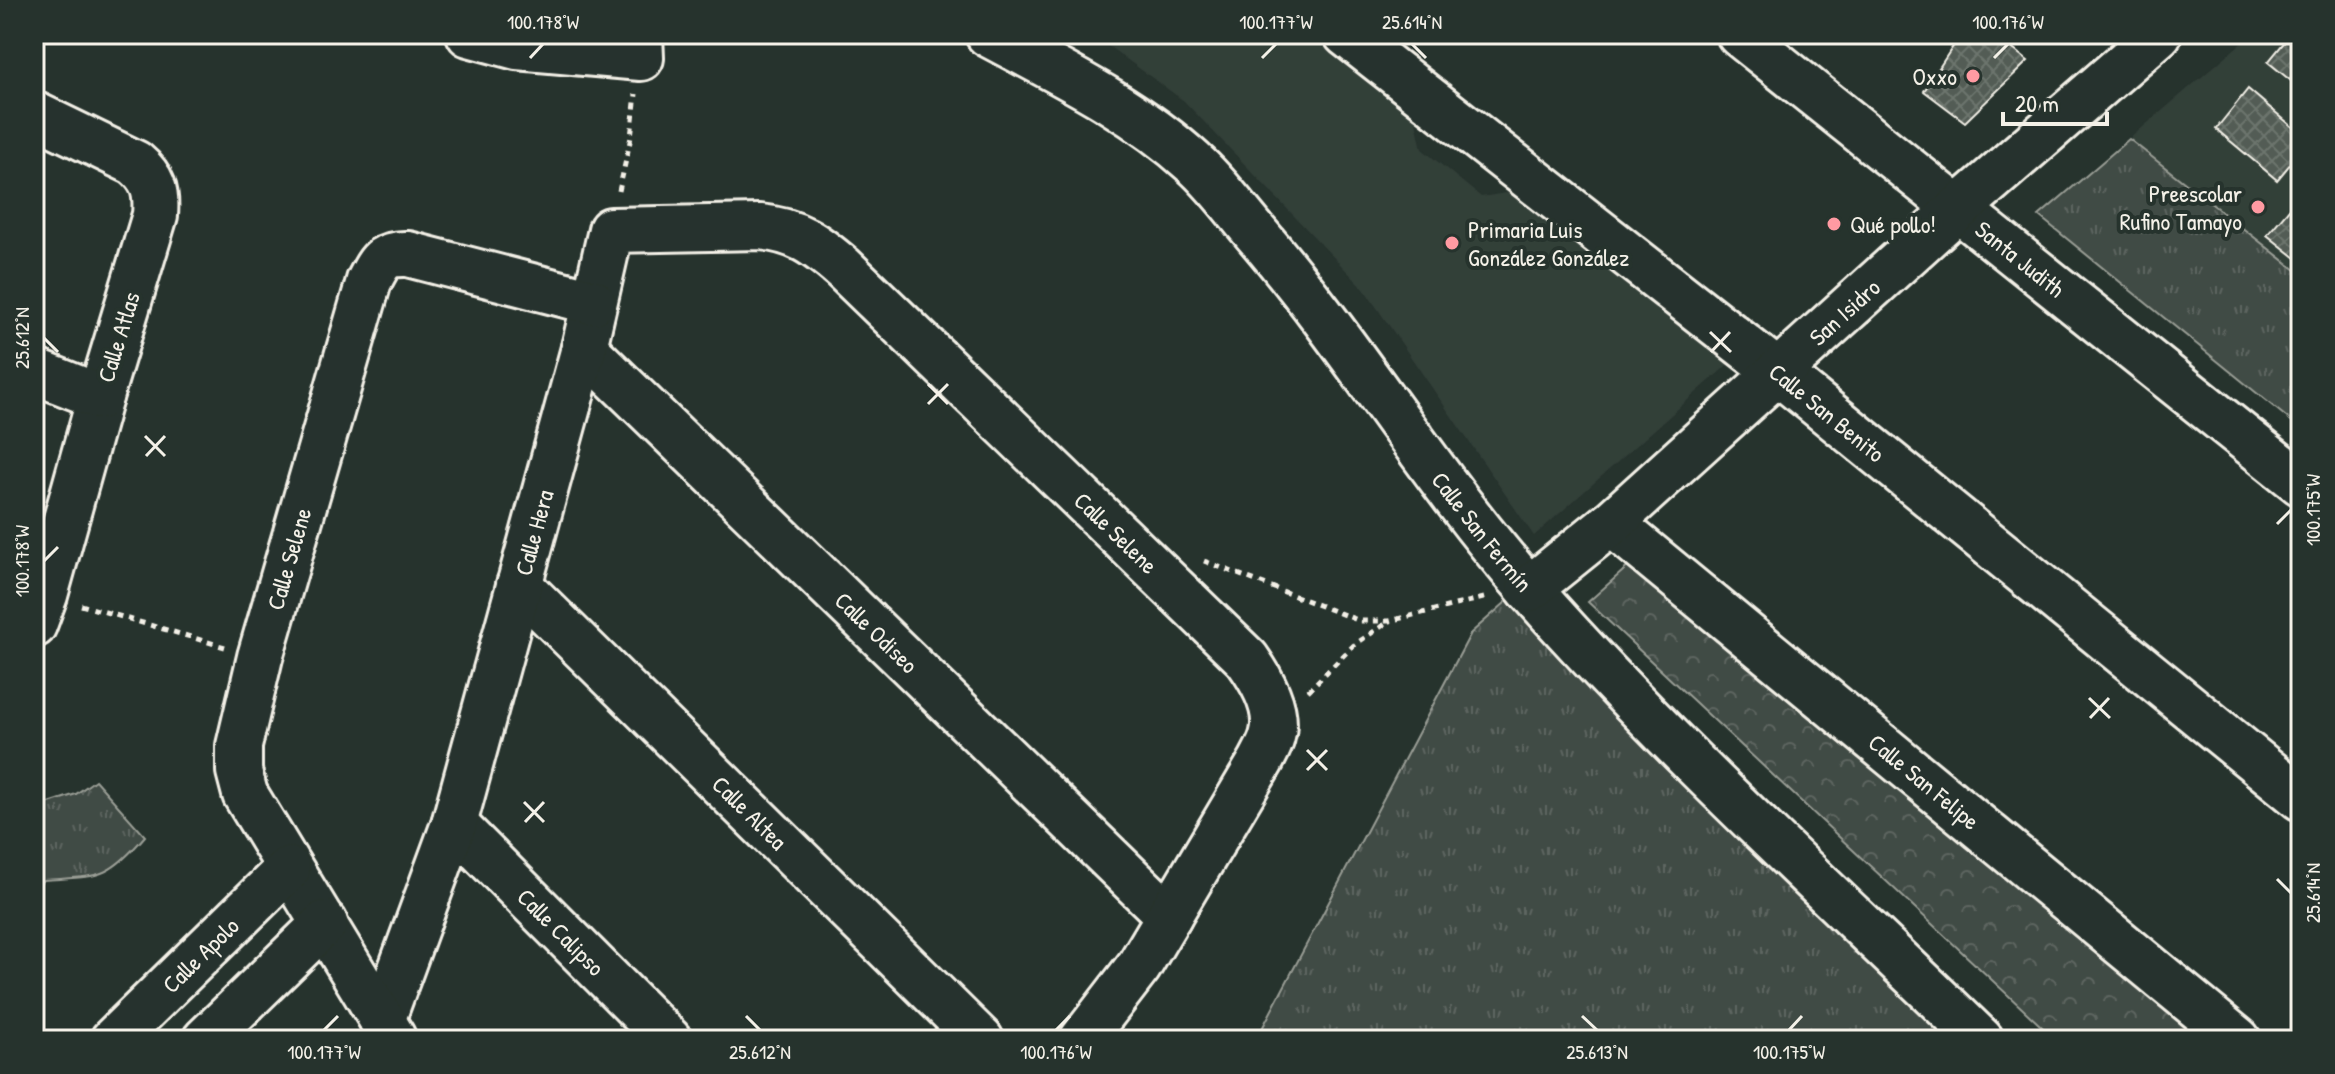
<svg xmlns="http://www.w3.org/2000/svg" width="2335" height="1074" font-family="'Patrick Hand',sans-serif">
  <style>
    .built { fill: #333f39 }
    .grass { fill: url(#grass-tufts); stroke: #9a9e96; stroke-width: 2 }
    .park { fill: url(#park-crowns); stroke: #9a9e96; stroke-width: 2 }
    .building { fill: url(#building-cross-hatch); stroke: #f4f1e8; stroke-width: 2 }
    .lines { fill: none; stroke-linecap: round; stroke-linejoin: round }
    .minor-casing { stroke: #f4f1e8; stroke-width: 50 }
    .path { stroke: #f4f1e8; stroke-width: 5; stroke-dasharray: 6 6; stroke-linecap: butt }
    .minor { stroke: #26332d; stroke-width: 44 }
    .ticks { fill: none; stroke: #f4f1e8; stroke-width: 3 }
    .poi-dot { fill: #ff9aa2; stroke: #26332d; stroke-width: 3 }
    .labels { text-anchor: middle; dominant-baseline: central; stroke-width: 8; stroke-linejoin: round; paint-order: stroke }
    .poi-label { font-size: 24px; fill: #f4f1e8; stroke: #26332d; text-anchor: end }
    .street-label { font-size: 24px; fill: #f4f1e8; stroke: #26332d }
    .neatline { fill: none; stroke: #f4f1e8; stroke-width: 3 }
    .ticks-label { font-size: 20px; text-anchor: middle; fill: #f4f1e8 }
  </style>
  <defs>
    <pattern id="grass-tufts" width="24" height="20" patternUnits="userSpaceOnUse" patternTransform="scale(2)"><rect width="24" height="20" fill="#414b45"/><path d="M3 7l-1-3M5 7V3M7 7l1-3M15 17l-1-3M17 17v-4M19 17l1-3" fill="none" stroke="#5d6560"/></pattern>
    <pattern id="park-crowns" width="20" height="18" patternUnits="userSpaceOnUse" patternTransform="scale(2)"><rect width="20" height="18" fill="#414b45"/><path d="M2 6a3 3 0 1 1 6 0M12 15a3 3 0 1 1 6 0" fill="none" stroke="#5d6560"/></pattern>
    <pattern id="building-cross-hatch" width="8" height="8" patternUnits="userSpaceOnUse" patternTransform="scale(2)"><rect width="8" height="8" fill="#525c55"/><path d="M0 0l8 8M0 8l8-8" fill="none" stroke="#6c746d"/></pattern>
  </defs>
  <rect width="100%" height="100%" fill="#26332d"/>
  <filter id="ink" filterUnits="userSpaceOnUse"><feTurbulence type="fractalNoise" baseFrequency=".0125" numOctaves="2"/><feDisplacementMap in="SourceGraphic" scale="16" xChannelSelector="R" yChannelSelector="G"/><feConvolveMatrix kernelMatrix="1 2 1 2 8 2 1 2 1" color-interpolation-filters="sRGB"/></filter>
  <g filter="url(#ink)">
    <!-- built -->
    <g class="built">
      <polygon points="1092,34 1324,34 1412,104 1422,149 1481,197 1519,191 1732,361 1534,536 1364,289 1184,101"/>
      <polygon points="2252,34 2301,34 2301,274 2129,139"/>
    </g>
    <!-- grass -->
    <g class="grass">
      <polygon points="2129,139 2301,274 2301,429 2039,216"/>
      <polygon points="1515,594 1972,1040 1256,1040 1471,633"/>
      <path d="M95 780 145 836C107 881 98 876 43 880L34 889V808L76 794Z"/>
    </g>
    <!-- park -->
    <polygon class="park" points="1632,563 2222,1040 2056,1040 1588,602"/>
    <!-- building -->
    <g class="building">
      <polygon points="1961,34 1994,34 2028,61 1965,122 1924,91"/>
      <polygon points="2291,34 2301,34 2301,89 2268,62"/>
      <polygon points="2248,89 2301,134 2301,151 2277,180 2216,129"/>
      <polygon points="2301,195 2301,262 2267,235"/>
    </g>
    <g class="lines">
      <defs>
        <g id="minor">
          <polyline points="469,34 517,47 641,58 640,34"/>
          <path id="s1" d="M988 34C1059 72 1134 108 1194 163 1218 184 1238 213 1260 238 1356 351 1432 479 1530 590 1670 749 1829 892 1981 1040"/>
          <path id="s2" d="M1346 34 1779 373 2301 798"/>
          <path id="s3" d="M1739 34 2301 483"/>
          <path d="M34 114 135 163C153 178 157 191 155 215L100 397 45 595 34 625"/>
          <path id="s4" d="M584 348 1169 916"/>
          <polyline points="34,371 100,397"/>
          <path id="s5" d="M1611 523 2238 1040"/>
          <path id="s6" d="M519 585 981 1040"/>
          <path id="s7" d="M1529 589 1611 523 1959 208 2159 34"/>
          <path id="s8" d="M454 824 669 1040"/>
          <path id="s9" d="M382 1021 454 824 584 348 611 230 760 227C798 231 815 244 843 268L1247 659C1262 680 1280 711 1272 737 1270 745 1265 753 1261 761L1139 966 1082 1040"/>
          <path id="s10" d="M393 1038 245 794 239 771V746L260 657 369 281C380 260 383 253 408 254L593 302"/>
          <path id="s11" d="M113 1040 288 869"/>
          <polyline points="205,1040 325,923"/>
        </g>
      </defs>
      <!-- minor casing -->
      <use href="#minor" class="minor-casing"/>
      <!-- path -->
      <g class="path">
        <polyline points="619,191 631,137 636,94"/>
        <polyline points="1204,561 1360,621 1389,621 1488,597"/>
        <polyline points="81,605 225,647"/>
        <polyline points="1308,691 1354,645 1388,622"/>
      </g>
      <!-- minor -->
      <use href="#minor" class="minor"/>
    </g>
  </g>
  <!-- ticks -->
  <path class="ticks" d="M1412 44 1426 58M530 58 543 44M1262 58 1276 44M1994 58 2008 44M1710 332 1731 352M44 338 58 352M1711 352 1730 332M928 384 948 404M928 404 948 384M145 436 165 456M146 456 165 436M2277 524 2291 510M44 561 58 547M2089 698 2110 718M2090 718 2109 698M1307 750 1327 770M1307 770 1327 750M524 802 544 822M525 822 544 802M2277 879 2291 893M746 1016 760 1030M1582 1016 1597 1030M324 1030 338 1016M1056 1030 1070 1016M1789 1030 1802 1016"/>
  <!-- markers -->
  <g class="poi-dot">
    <circle cx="1973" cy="76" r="8"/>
    <circle cx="2258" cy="207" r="8"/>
    <circle cx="1834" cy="224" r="8"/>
    <circle cx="1452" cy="243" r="8"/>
  </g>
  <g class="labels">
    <!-- poi labels -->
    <g class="poi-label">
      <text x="1957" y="76">Oxxo</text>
      <text x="2242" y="193">Preescolar<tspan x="2242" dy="28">Rufino Tamayo</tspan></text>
      <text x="1850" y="224" text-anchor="start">Qué pollo!</text>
      <text x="1468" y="229" text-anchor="start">Primaria Luis<tspan x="1468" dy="28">González González</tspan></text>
    </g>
    <!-- street labels -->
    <g class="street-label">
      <text stroke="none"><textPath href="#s3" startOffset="360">Santa Judith</textPath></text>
      <text stroke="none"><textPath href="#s7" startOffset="420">San Isidro</textPath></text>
      <text transform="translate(118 337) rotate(-73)">Calle Atlas</text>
      <text stroke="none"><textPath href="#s2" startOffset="612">Calle San Benito</textPath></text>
      <text stroke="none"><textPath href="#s1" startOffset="712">Calle San Fermín</textPath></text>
      <text stroke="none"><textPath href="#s9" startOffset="512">Calle Hera</textPath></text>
      <text stroke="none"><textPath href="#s9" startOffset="1448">Calle Selene</textPath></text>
      <text stroke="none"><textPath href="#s10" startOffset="528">Calle Selene</textPath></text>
      <text stroke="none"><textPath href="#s4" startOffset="408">Calle Odiseo</textPath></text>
      <text stroke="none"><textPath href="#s5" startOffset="406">Calle San Felipe</textPath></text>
      <text stroke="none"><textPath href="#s6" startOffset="324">Calle Altea</textPath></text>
      <text stroke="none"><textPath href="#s8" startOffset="152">Calle Calipso</textPath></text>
      <text stroke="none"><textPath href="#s11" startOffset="122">Calle Apolo</textPath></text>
    </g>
  </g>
  <!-- margin -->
  <rect width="2335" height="1074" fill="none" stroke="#26332d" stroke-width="88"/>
  <!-- scale -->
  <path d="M2003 112v12h104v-12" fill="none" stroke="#f4f1e8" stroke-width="4"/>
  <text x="2015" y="112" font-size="24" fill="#f4f1e8" stroke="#26332d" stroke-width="6" paint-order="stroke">20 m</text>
  <rect x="44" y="44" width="2247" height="986" class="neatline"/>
  <g class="ticks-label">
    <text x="543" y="29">100.178°W</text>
    <text x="1276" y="29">100.177°W</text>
    <text x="1412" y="29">25.614°N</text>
    <text x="2008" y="29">100.176°W</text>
    <text transform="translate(22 338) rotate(-90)" y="7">25.612°N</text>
    <text transform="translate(2313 510) rotate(-90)" y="7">100.175°W</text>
    <text transform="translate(22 561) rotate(-90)" y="7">100.178°W</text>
    <text transform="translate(2313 893) rotate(-90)" y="7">25.614°N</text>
    <text x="324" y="1059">100.177°W</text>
    <text x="760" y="1059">25.612°N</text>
    <text x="1056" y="1059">100.176°W</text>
    <text x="1597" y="1059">25.613°N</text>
    <text x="1789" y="1059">100.175°W</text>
  </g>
</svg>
